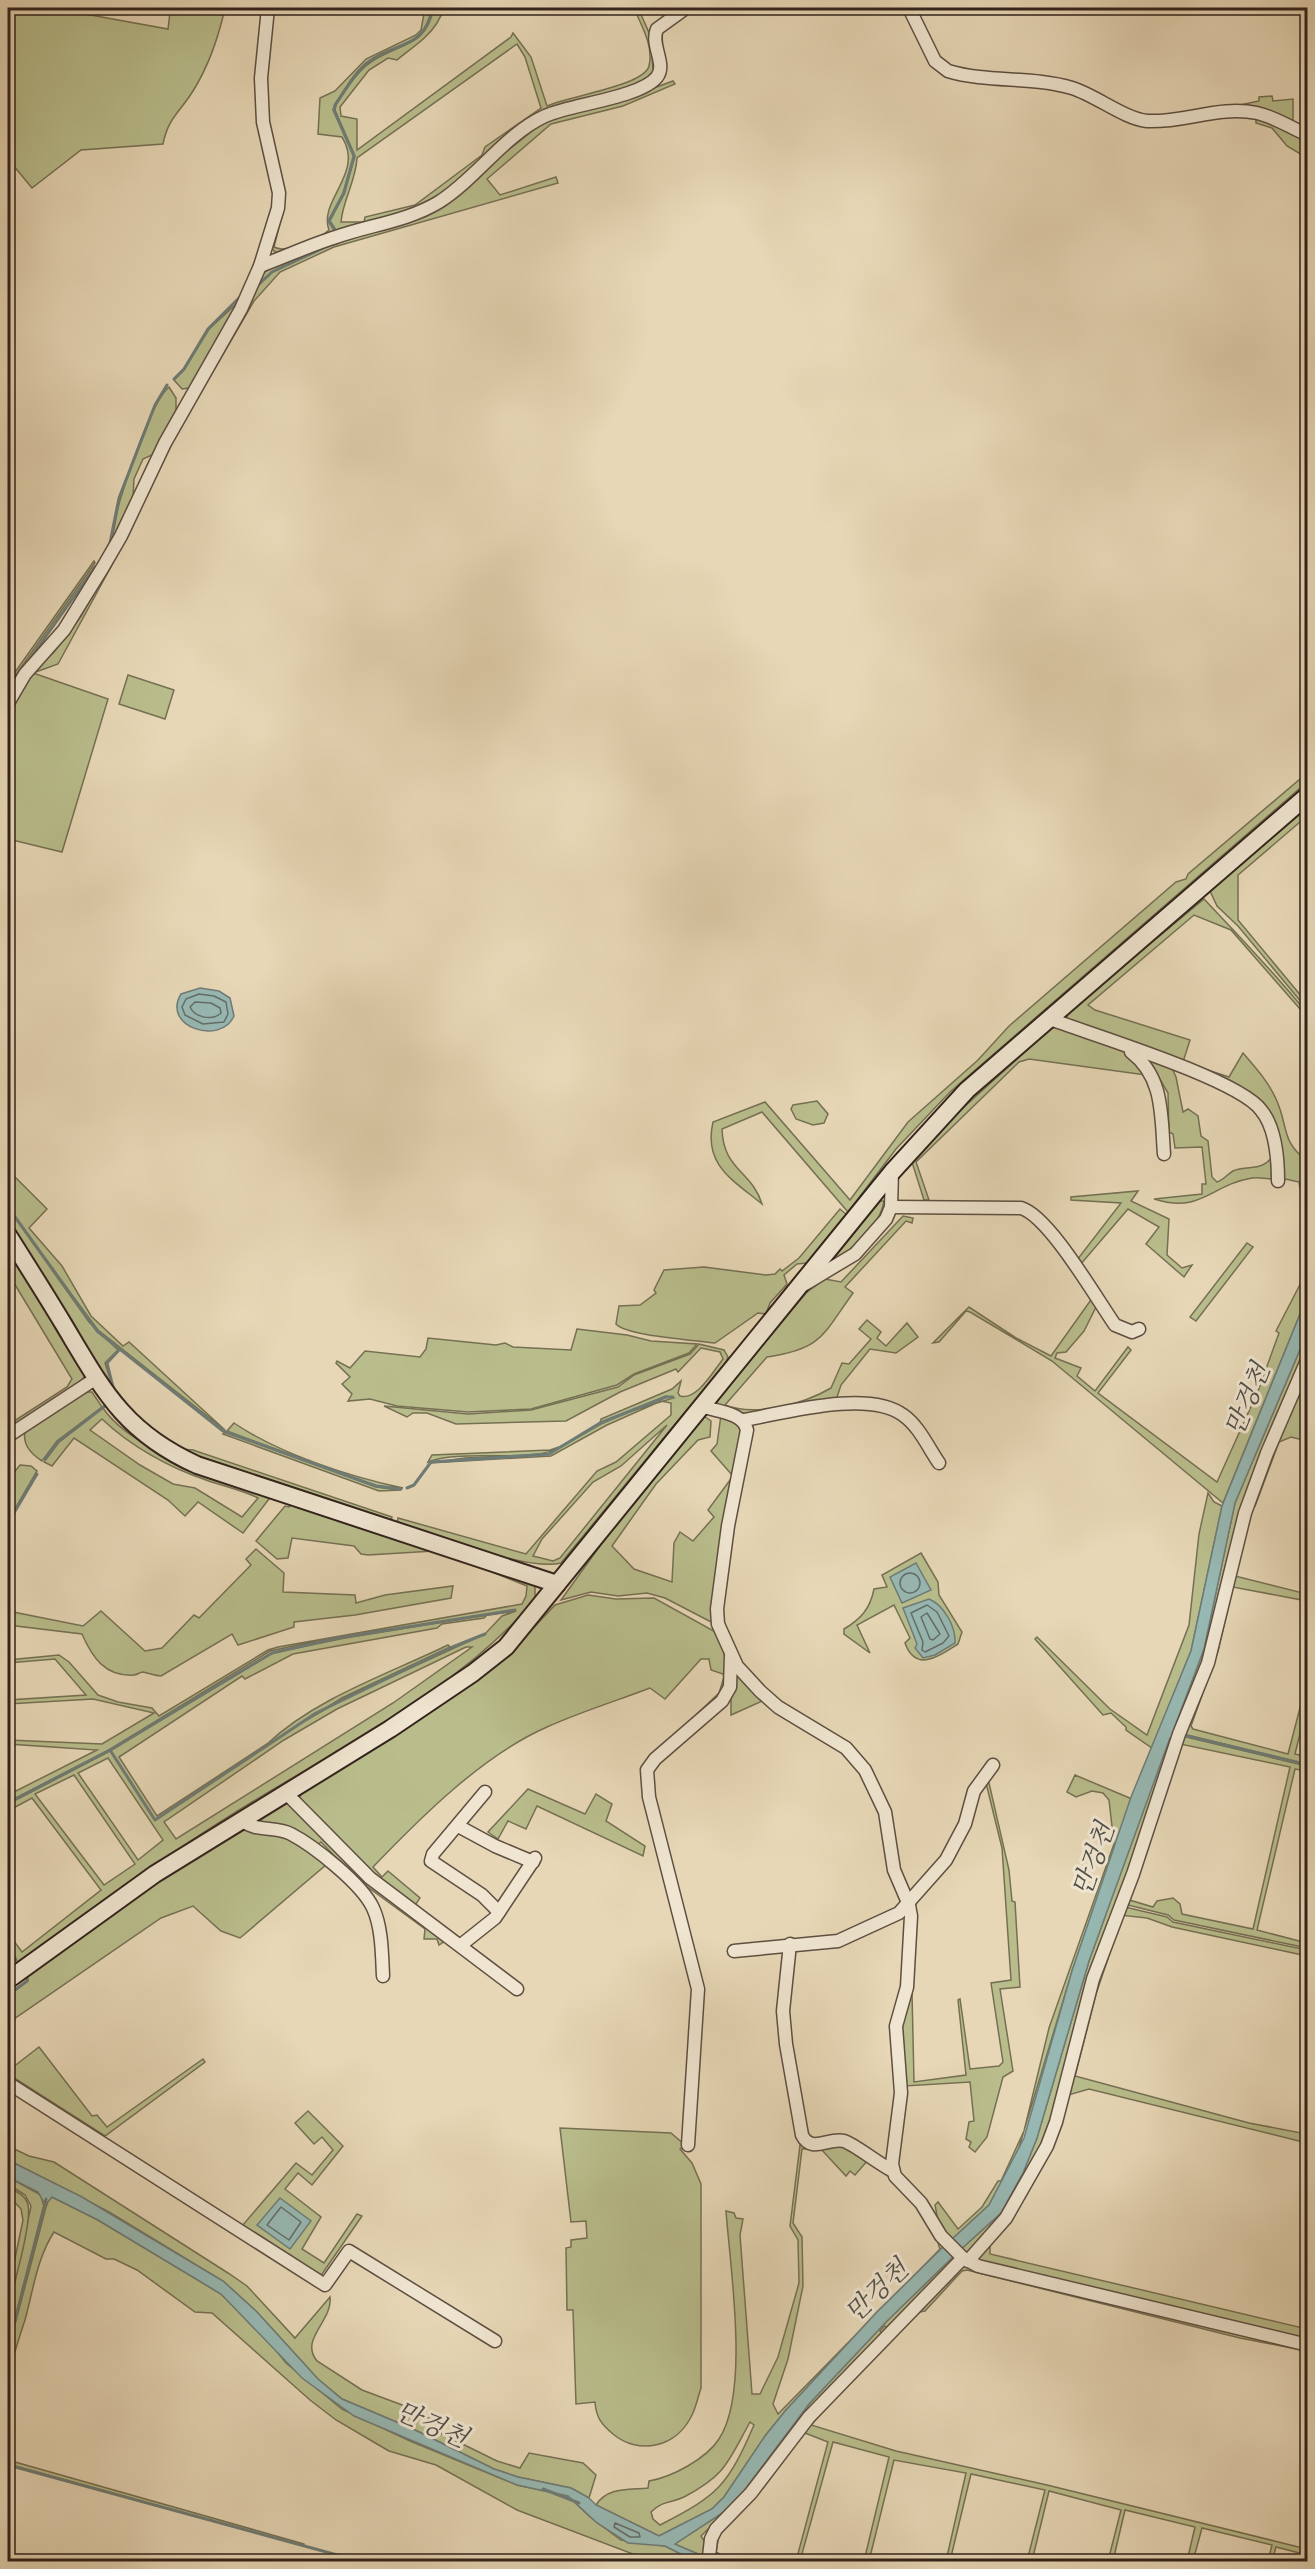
<svg xmlns="http://www.w3.org/2000/svg" width="1315" height="2569" font-family="'Old Standard TT','Noto Serif KR',serif">
  <style>
    .green { fill: #b9bd8c; stroke: #757054; stroke-width: 1.5; fill-rule: evenodd }
    .water { fill: #97b8b3; stroke: #6e7c77; stroke-width: 1.5 }
    .lines { fill: none; stroke-linecap: round; stroke-linejoin: round }
    .shore { stroke: #646d68; stroke-width: 1.5 }
    .stream { stroke: #6e7c77; stroke-width: 3 }
    .street-casing { stroke: #5e4f42; stroke-width: 15 }
    .secondary-casing { stroke: #31221c; stroke-width: 20 }
    .street { stroke: #efe5d0; stroke-width: 12 }
    .secondary { stroke: #efe5d0; stroke-width: 16 }
    .labels { text-anchor: middle; dominant-baseline: central; stroke-width: 6; stroke-linejoin: round; paint-order: stroke }
    .water-label { font-size: 26px; font-style: italic; fill: #504f49; stroke: #efe5d0 }
  </style>
  <rect width="100%" height="100%" fill="#e7d7b6"/>
  <filter id="stains"><feTurbulence type="fractalNoise" baseFrequency=".00333" numOctaves="4"/><feColorMatrix values="0 0 0 0 .2 0 0 0 0 .09 0 0 0 0 .02 0 0 0 .5 -.17"/></filter>
  <radialGradient id="worn" r=".72"><stop offset=".6" stop-color="#630" stop-opacity="0"/><stop offset="1" stop-color="#630" stop-opacity=".3"/></radialGradient>
  <!-- green -->
  <g class="green">
    <path d="M8 8H52L168 29 170 12 202 14 203 8H225C219 35 208 67 193 91 180 112 168 118 163 144L81 150 32 188 13 165 8 168Z"/>
    <path d="M425 8H432C424 49 398 41 369 61 355 70 344 91 335 104L333 110 354 156 343 193 328 221 335 231 283 252H275L271 247 283 191 275 147 285 192 283 211 274 247C286 254 319 239 329 230 318 200 365 173 342 137L318 134 320 98 335 91 366 59 416 35 421 30Z"/>
    <path d="M434 8H449C442 11 441 16 437 23 427 39 411 48 397 60L388 58 369 70 340 107 341 116 357 119V150L511 37 513 33 531 57 547 106C568 96 644 86 649 66 654 46 641 25 634 8H638L651 37 653 71 647 78 628 88 546 112 440 197 415 209 336 230 330 221 344 193 355 156 335 110 336 105C345 91 357 71 371 62 401 42 425 48 434 8ZM517 44 525 57 541 108 485 147 482 155 415 205 365 217 364 222H341C343 199 356 181 357 158Z"/>
    <polygon points="673,81 675,84 623,106 551,124 487,179 500,195 556,177 558,183 334,247 280,272 254,301 170,445 260,276 276,264 429,213 546,120 635,95"/>
    <polygon points="1272,96 1273,101 1293,99 1293,123 1307,128 1240,105 1259,101 1259,97"/>
    <polygon points="1256,117 1307,139 1307,158 1287,146 1272,128 1256,123"/>
    <polygon points="245,296 193,383 189,388 182,389 174,380 184,370 209,329"/>
    <path d="M169 387 176 398V416L154 454 143 459 134 479 133 497 111 543C115 528 116 512 121 497 128 474 152 401 169 387Z"/>
    <polygon points="157,470 159,470 125,541 58,664 33,673 108,699 62,852 8,839 8,717 32,673 54,652 81,616 125,538"/>
    <polygon points="94,561 95,563 8,686 8,682"/>
    <polygon points="128,675 174,690 165,719 119,704"/>
    <path d="M1307 773V782L950 1092 896 1149 848 1212 762 1112 722 1129C723 1170 752 1171 762 1204 733 1180 703 1165 713 1122L765 1102 850 1200 908 1122 978 1060 1009 1026 1176 882 1186 879 1188 874Z"/>
    <polygon points="1307,806 1307,816 1238,875 1238,920 1307,1003 1307,1009 1238,926 1217,906 1210,891"/>
    <path d="M1204 899C1239 936 1275 973 1307 1013V1017L1231 930 1194 915 1088 1005 1095 1010 1190 1040 1183 1062 1229 1077 1243 1053C1255 1067 1268 1081 1276 1099 1289 1127 1280 1140 1307 1161V1179L1300 1188 1299 1182 1281 1178 1264 1105 1069 1020 1067 1017 1068 1012Z"/>
    <polygon points="1056,1024 1128,1051 1146,1075 1029,1059 1019,1062 916,1162 929,1200 924,1200 911,1159 955,1115"/>
    <path d="M1151 1060 1171 1066 1176 1077 1183 1112 1188 1109 1198 1116 1201 1136 1208 1141 1212 1177 1217 1182C1224 1180 1226 1175 1233 1171 1243 1165 1262 1172 1272 1157L1275 1179C1268 1179 1259 1177 1252 1178 1210 1185 1202 1214 1154 1199L1202 1194V1184H1206L1202 1147 1175 1148 1173 1134 1169 1132 1168 1093 1151 1064Z"/>
    <polygon points="817,1101 828,1114 824,1123 813,1125 796,1119 791,1109 793,1105"/>
    <polygon points="8,1170 47,1209 29,1228 62,1266 91,1316 123,1346 129,1342 225,1430 98,1330 14,1217 8,1206"/>
    <polygon points="1138,1191 1131,1201 1169,1219 1167,1255 1182,1268 1192,1265 1184,1277 1146,1244 1159,1227 1128,1209 1080,1265 1077,1260 1121,1203 1071,1200 1071,1197"/>
    <path d="M880 1201H884C881 1225 848 1253 829 1264Z"/>
    <polygon points="8,1208 89,1322 118,1350 105,1363 113,1388 111,1392 8,1225"/>
    <path d="M840 1209 847 1215 807 1263 797 1264 784 1275 787 1284 770 1303 766 1314 758 1313 715 1343C696 1340 626 1336 616 1324L619 1306 640 1305 656 1293 654 1290 664 1270 704 1267 766 1275 775 1274 780 1269 782 1271 799 1258Z"/>
    <path d="M903 1216 913 1218 912 1223 906 1221 845 1287 853 1293C822 1336 822 1349 767 1357L725 1405C755 1417 804 1404 831 1388L842 1363 849 1364 871 1339 859 1329 867 1320 881 1332 877 1338 886 1346 907 1323 918 1337 896 1353 870 1349 841 1385 836 1400 748 1414 721 1410 717 1404 718 1399 806 1293 825 1279 841 1282Z"/>
    <polygon points="1247,1243 1253,1247 1196,1321 1190,1317"/>
    <polygon points="8,1246 86,1375 75,1387 8,1432 8,1425 67,1387 72,1379 8,1273 12,1269 8,1262"/>
    <polygon points="1307,1271 1307,1297 1223,1503 1052,1361 970,1312 966,1311 939,1342 933,1343 969,1307 1016,1338 1051,1356 1093,1297 1098,1303 1084,1331 1066,1352 1057,1353 1055,1358 1081,1368 1077,1376 1095,1391 1128,1347 1131,1350 1098,1393 1217,1482 1258,1391 1279,1333 1276,1331"/>
    <polygon points="577,1329 627,1335 651,1341 697,1344 689,1353 634,1374 617,1385 531,1409 468,1412 397,1406 370,1399 348,1401 352,1394 342,1384 350,1377 336,1363 337,1361 350,1368 365,1351 420,1357 426,1349 428,1338 496,1345 505,1343 513,1347 571,1350"/>
    <polygon points="1307,1333 1307,1354 1266,1452 1206,1662 1132,1873 1055,2122 1021,2191 969,2255 959,2251 1001,2213 1023,2173 1037,2138 1089,1961 1170,1737 1175,1737 1173,1730 1204,1649 1235,1503"/>
    <path d="M699 1344 724 1350 728 1357 726 1362 561 1563C529 1572 431 1534 397 1523L398 1518 526 1554 597 1471 616 1462 671 1415V1403L661 1401 607 1425 551 1456 429 1463 465 1458 549 1454 601 1424 628 1412 673 1398 666 1396 600 1423 601 1419 672 1389 681 1381 678 1393 680 1396C697 1401 714 1370 723 1359L720 1352 701 1348 678 1372 676 1369 620 1392 566 1421 456 1424 427 1413H413L407 1417 384 1406 468 1414 531 1410 618 1387 634 1375 690 1354ZM667 1425 560 1558 553 1561 533 1556 542 1539 593 1482 621 1466Z"/>
    <polygon points="1307,1364 1307,1441 1291,1437 1279,1442 1255,1506 1251,1507"/>
    <path d="M84 1392H92L102 1407 57 1441 42 1461C31 1454 22 1445 25 1431Z"/>
    <path d="M103 1408C132 1452 223 1476 272 1495L243 1533 198 1502 185 1516 168 1500 74 1438 52 1466 44 1462 59 1442ZM102 1419C130 1446 170 1468 206 1480 223 1486 242 1490 258 1498L242 1517 195 1488 173 1484 140 1465 90 1430Z"/>
    <polygon points="721,1415 743,1425 717,1625 665,1598 647,1593 618,1596 591,1592 561,1600 641,1489 704,1416 711,1421 710,1437 698,1440 656,1484 612,1546 634,1569 672,1582 674,1543 680,1532 693,1541 714,1517 708,1510 733,1476 711,1451 717,1444"/>
    <path d="M234 1423C278 1453 350 1477 403 1488L376 1486 227 1431Z"/>
    <polygon points="226,1432 376,1487 401,1490 379,1491 223,1434"/>
    <path d="M562 1446C534 1465 462 1448 428 1462L432 1455 550 1450Z"/>
    <polygon points="180,1449 193,1450 392,1517 391,1521 212,1463"/>
    <polygon points="20,1465 31,1466 37,1471 8,1521 8,1497 15,1486 8,1480"/>
    <polygon points="1208,1493 1214,1502 1222,1506 1191,1651 1152,1748 1126,1730 1126,1727 1111,1713 1103,1715 1035,1639 1037,1637 1110,1709 1147,1735 1189,1625 1199,1534"/>
    <polygon points="293,1502 434,1551 368,1555 361,1554 354,1546 292,1538 288,1558 277,1559 256,1541 285,1506 289,1507"/>
    <path d="M256 1549 284 1573 283 1592 355 1595 356 1603 385 1595 453 1586 451 1598 355 1615 294 1622V1627L238 1645 232 1634 161 1676C155 1676 149 1673 143 1672 140 1672 137 1675 134 1675 105 1677 92 1657 82 1634L8 1625V1611L83 1626 101 1611 145 1651 162 1648 194 1615 199 1618 251 1565 246 1559Z"/>
    <path d="M921 1553 938 1582 939 1595 962 1632 958 1644C941 1655 916 1674 905 1643L910 1638 894 1605 857 1625 870 1653 844 1634V1629C861 1619 870 1609 874 1589L887 1587 882 1575Z"/>
    <path d="M457 1558 535 1584V1599C465 1684 346 1745 252 1802 167 1854 88 1912 8 1970V1948L16 1958 8 1946V1933L22 1952 101 1890 32 1798 8 1811V1804L110 1751 272 1653 345 1638 487 1615 484 1618 442 1624 437 1628 293 1654 245 1679 242 1676 119 1757 157 1816 267 1744C316 1698 388 1674 448 1645L450 1647 342 1698 305 1721 343 1699 485 1634 502 1616 516 1611 337 1637 270 1651 109 1750 8 1802V1795L97 1750 8 1744V1740L102 1744 154 1713 93 1699 8 1704V1700L86 1695 55 1659 8 1663V1660L59 1655 69 1662 98 1695 118 1702 152 1708 159 1716 268 1650 278 1647 522 1604 526 1596 527 1586ZM466 1647H472L393 1703 176 1839 164 1822 284 1740 337 1709ZM108 1758 163 1840 138 1860 78 1773ZM74 1775 135 1864 104 1885 35 1794Z"/>
    <polygon points="1235,1576 1307,1594 1307,1601 1233,1587 1218,1651 1191,1726 1193,1729 1288,1754 1307,1681 1307,1705 1295,1754 1307,1757 1307,1764 1183,1734"/>
    <path d="M588 1595 616 1599 654 1598 721 1635 727 1651 726 1688 699 1718 697 1714 719 1693 724 1677 723 1674 711 1670 709 1659H701L665 1699 650 1688C616 1701 580 1712 547 1727 483 1755 421 1817 373 1867L382 1877 388 1871 420 1898 414 1907 377 1880 300 1800V1792L482 1676 507 1656 555 1605Z"/>
    <polygon points="736,1667 845,1754 762,1701 731,1715 731,1689"/>
    <polygon points="1182,1736 1307,1766 1307,1771 1295,1769 1257,1930 1307,1943 1307,1948 1174,1920 1168,1915 1124,1904 1126,1899 1153,1907 1157,1901 1173,1898 1180,1904 1182,1914 1253,1929 1290,1767 1180,1744"/>
    <polygon points="1075,1775 1132,1799 1072,1971 1018,2151 989,2205 950,2241 938,2221 935,2205 938,2202 958,2229 982,2207 998,2181 1001,2181 1024,2131 1049,2028 1114,1844 1109,1800 1103,1793 1092,1791 1076,1797 1067,1792"/>
    <polygon points="986,1783 989,1783 1009,1870 1012,1901 1015,1902 1020,1987 1000,1989 1013,2071 1003,2077 987,2137 975,2152 969,2147 971,2142 966,2139 969,2122 974,2121 970,2082 904,2086 900,2031 912,1992 914,2082 966,2075 958,2000 960,1999 970,2069 999,2066 1003,2062 991,1983 1011,1980 1002,1848"/>
    <polygon points="528,1789 585,1814 596,1794 612,1804 606,1821 645,1846 643,1856 537,1806 526,1829 508,1821 498,1839 488,1832"/>
    <polygon points="290,1802 448,1939 439,1945 437,1939 424,1939 425,1929 358,1880 321,1842 315,1847 254,1820 283,1803"/>
    <polygon points="242,1828 284,1834 327,1864 240,1938 221,1931 193,1906 161,1918 8,2023 8,1996 28,1981 27,1975 154,1884"/>
    <polygon points="1125,1907 1167,1917 1173,1922 1307,1950 1307,1956 1172,1927 1147,1918 1119,1915"/>
    <polygon points="1116,1935 1096,1994 1075,2076 1249,2123 1307,2134 1307,2143 1089,2089 1065,2096 1090,2000"/>
    <polygon points="39,2047 92,2116 97,2115 107,2127 203,2059 205,2062 105,2136 8,2074 8,2071"/>
    <polygon points="308,2111 343,2146 312,2185 298,2173 285,2189 321,2217 302,2249 324,2263 357,2214 362,2216 320,2277 242,2226 296,2163 312,2175 333,2150 322,2137 314,2144 295,2123"/>
    <path d="M560 2128 671 2133 685 2145 680 2149 692 2163 701 2184V2388C698 2397 696 2407 692 2415 677 2447 639 2456 613 2434 601 2424 596 2417 595 2402L576 2404 573 2310H567L566 2248 571 2247V2240L587 2238 586 2221 571 2222Z"/>
    <path d="M839 2143 868 2160 855 2175 850 2171 846 2176 820 2148 802 2149 793 2223 802 2237 803 2286 788 2359 773 2404 778 2414 940 2249 937 2240 945 2245 877 2312 786 2410 765 2436 724 2497 712 2509 659 2536 596 2505C607 2487 628 2490 648 2488L649 2481C672 2477 706 2459 719 2439 750 2392 730 2267 726 2211L734 2213 736 2218 743 2219 740 2235 752 2394H760L778 2357 799 2283 798 2240 790 2226 800 2145ZM750 2422 754 2425C728 2485 719 2495 660 2525L653 2519 651 2512C663 2500 672 2503 684 2497 726 2475 728 2462 750 2422Z"/>
    <path d="M8 2146 29 2156 54 2162 228 2273 247 2286 295 2338 330 2297C333 2321 299 2339 317 2361L362 2390 413 2409 412 2413 442 2422V2434L497 2461 520 2468 529 2453 583 2463 596 2475 589 2498 571 2488 518 2477 494 2469 413 2429 342 2399 318 2379 257 2312 223 2281 109 2212 8 2160Z"/>
    <polygon points="8,2177 41,2195 44,2207 8,2345 8,2315 31,2206 25,2195 8,2184"/>
    <path d="M8 2187C15 2191 26 2195 28 2205 32 2224 13 2287 8 2308V2292L23 2220 21 2209 8 2195Z"/>
    <path d="M52 2197 98 2220 221 2294 267 2339 286 2363 342 2409 410 2441 517 2485 568 2496 590 2517 621 2540 665 2546 695 2561H656L646 2559 517 2510 436 2465 389 2451 377 2444 336 2420 310 2400 212 2313 195 2312 137 2270 114 2259H106L54 2232C37 2258 33 2291 25 2320 18 2341 11 2361 8 2383V2351L46 2207 49 2198Z"/>
    <polygon points="990,2245 990,2254 1307,2329 1307,2340 982,2262 977,2259"/>
    <polygon points="955,2255 957,2258 889,2329 885,2326 880,2331 884,2335 765,2472 701,2536 706,2544 705,2557 674,2544 724,2512 743,2492 809,2404 887,2321"/>
    <polygon points="961,2263 1307,2345 1307,2351 1240,2338 967,2270 962,2271 925,2311 920,2312 877,2352 811,2425 896,2451 1047,2485 1307,2549 1307,2555 1276,2547 1272,2561 1268,2561 1272,2545 1202,2528 1193,2561 1187,2561 1195,2527 1125,2510 1113,2561 1108,2561 1121,2510 1049,2491 1032,2561 1027,2561 1045,2490 971,2474 950,2561 946,2561 966,2473 894,2460 869,2561 864,2561 889,2457 833,2442 800,2561 796,2561 828,2442 805,2433 719,2535 716,2552 732,2561 711,2560 717,2531 754,2492 827,2398"/>
    <polygon points="8,2460 304,2544 304,2546 8,2464"/>
  </g>
  <!-- water -->
  <g class="water">
    <path d="M200 988 219 991 230 998 234 1016C221 1046 161 1027 181 994Z"/>
    <polygon points="1307,1297 1307,1333 1235,1503 1204,1649 1174,1729 1177,1733 1175,1737 1170,1738 1089,1961 1037,2138 1023,2173 1001,2213 959,2251 950,2241 989,2205 1024,2138 1072,1971 1131,1797 1191,1651 1222,1506"/>
    <polygon points="916,1563 931,1590 902,1603 890,1577"/>
    <path d="M929 1599C944 1605 956 1627 955 1643L935 1655 923 1658 915 1648 917 1644 903 1608Z"/>
    <polygon points="8,2160 82,2197 223,2281 257,2312 318,2379 342,2399 413,2429 494,2469 518,2477 571,2488 589,2498 596,2505 659,2536 712,2509 724,2497 765,2436 786,2410 877,2312 945,2245 955,2255 887,2321 809,2404 743,2492 724,2512 675,2544 714,2561 695,2561 665,2546 628,2543 597,2523 568,2496 517,2485 354,2416 302,2378 221,2294 98,2220 52,2197 48,2202 43,2201 38,2192 8,2177"/>
    <polygon points="280,2198 311,2221 290,2249 257,2225"/>
  </g>
  <g class="lines">
    <!-- shore -->
    <g class="shore">
      <polygon points="199,994 214,996 226,1002 228,1014 224,1022 203,1024 185,1015 182,1007 186,999"/>
      <path d="M195 1002 211 1003 220 1008 221 1013C213 1021 195 1018 190 1007Z"/>
      <circle cx="910" cy="1583" r="10"/>
      <polygon points="927,1605 937,1612 949,1636 943,1643 925,1652 922,1650 923,1642 911,1613"/>
      <polygon points="927,1613 940,1634 933,1640 930,1639 921,1617"/>
      <polygon points="281,2207 301,2222 289,2240 267,2225"/>
      <polygon points="615,2523 639,2533 640,2537 630,2537 614,2527"/>
    </g>
    <!-- stream -->
    <g class="stream">
      <path d="M335 231 329 221 344 193 354 156 334 110 335 105C345 91 356 71 370 61 400 40 423 50 433 8"/>
      <polyline points="257,286 272,272 334,243"/>
      <polyline points="174,379 184,369 208,329 240,297"/>
      <polyline points="110,543 119,498 155,405 167,385"/>
      <polyline points="27,663 95,567"/>
      <polyline points="8,688 21,671"/>
      <polyline points="8,1207 97,1331 223,1431 376,1486 401,1489"/>
      <polyline points="113,1387 107,1363 119,1350"/>
      <polyline points="45,1459 58,1442 106,1405"/>
      <polyline points="407,1488 414,1485 431,1462 549,1454 600,1423 666,1397 673,1397"/>
      <polyline points="8,1523 37,1474"/>
      <polyline points="1183,1735 1308,1765"/>
      <polyline points="110,1750 155,1820 316,1713 450,1648 485,1634"/>
      <polyline points="8,1803 110,1750 272,1653 338,1638 515,1610"/>
      <polyline points="8,1947 16,1960"/>
      <polyline points="8,1995 27,1981 27,1978"/>
      <polyline points="8,2348 46,2199"/>
      <polyline points="8,2465 363,2562"/>
      <polyline points="543,2489 579,2503"/>
    </g>
    <defs>
      <g id="street">
        <path d="M909 8 935 61 948 71C988 83 1032 76 1072 88 1095 95 1125 119 1147 121 1184 123 1220 105 1257 113 1275 117 1291 128 1308 135"/>
        <path d="M260 266C285 257 310 245 336 237 370 225 408 221 439 202 477 178 504 135 545 116 571 104 640 98 657 77 667 64 650 45 657 29L686 8"/>
        <polyline points="8,703 25,674 64,630 103,567 121,536 165,443 241,309 260,266 278,208 279,193 263,122 261,78 268,8"/>
        <path d="M1050 1019C1093 1035 1238 1079 1261 1110 1276 1128 1278 1159 1278 1181"/>
        <path d="M1131 1052C1164 1077 1161 1116 1164 1154"/>
        <path d="M891 1207 1021 1208C1049 1216 1096 1298 1115 1325L1132 1332 1139 1329"/>
        <polyline points="805,1284 855,1254 886,1219 891,1207 892,1172"/>
        <path d="M701 1406C717 1412 743 1412 747 1430L728 1526 717 1609 718 1624 737 1666 760 1691 778 1707 846 1748 865 1770 885 1812 894 1870 909 1905 911 1916 907 1987 896 2026 901 2093 892 2164 895 2176 921 2203 941 2236 963 2258 978 2266 1308 2345"/>
        <path d="M744 1420C784 1413 868 1389 903 1415 919 1426 928 1447 939 1463"/>
        <polyline points="8,1436 95,1379"/>
        <polyline points="485,1792 433,1854 431,1861 482,1895 499,1912"/>
        <polyline points="286,1793 370,1878 517,1989"/>
        <path d="M243 1821C256 1832 276 1826 291 1834 314 1846 362 1884 373 1908 382 1927 382 1955 383 1976"/>
        <polyline points="458,1826 495,1846 533,1862"/>
        <path d="M790 1944 783 2011 786 2044 802 2135C811 2154 829 2137 844 2141 854 2144 879 2164 893 2171"/>
        <polyline points="461,1945 495,1918 535,1858"/>
        <polyline points="734,1951 838,1941 899,1913 946,1860 965,1824 974,1791 993,1765"/>
        <polyline points="8,2083 325,2285 349,2251 495,2341"/>
        <polyline points="688,2145 698,1989 649,1797 647,1770 655,1759 722,1701 730,1687 731,1655"/>
        <polyline points="968,2261 1006,2218 1047,2146 1056,2122 1093,1979 1133,1874 1179,1734 1208,1663 1245,1513 1267,1453 1308,1358"/>
        <polyline points="709,2557 711,2539 716,2529 751,2493 809,2417 963,2258"/>
      </g>
      <g id="secondary">
        <path d="M8 1235C27 1265 46 1295 64 1325 103 1390 124 1432 197 1465L557 1584"/>
        <polyline points="8,1980 155,1874 390,1729 473,1673 506,1647 892,1172 967,1090 1308,795"/>
      </g>
    </defs>
    <!-- street casing -->
    <use href="#street" class="street-casing"/>
    <!-- secondary casing -->
    <use href="#secondary" class="secondary-casing"/>
    <!-- street -->
    <use href="#street" class="street"/>
    <!-- secondary -->
    <use href="#secondary" class="secondary"/>
  </g>
  <g class="labels">
    <!-- water labels -->
    <g class="water-label">
      <text transform="translate(1249 1400) rotate(-67)">만겅천</text>
      <text transform="translate(1095 1860) rotate(-70)">만겅천</text>
      <text transform="translate(878 2292) rotate(-44)">만겅천</text>
      <text transform="translate(431 2426) rotate(24)">만겅천</text>
    </g>
  </g>
  <!-- margin -->
  <rect width="1315" height="2569" fill="none" stroke="#e7d7b6" stroke-width="30"/>
  <rect x="9" y="9" width="1297" height="2551" fill="none" stroke="#31221c" stroke-width="3"/>
  <rect x="15" y="15" width="1285" height="2539" fill="none" stroke="#31221c" stroke-width="1.5"/>
  <rect width="100%" height="100%" filter="url(#stains)"/>
  <rect width="100%" height="100%" fill="url(#worn)"/>
</svg>
